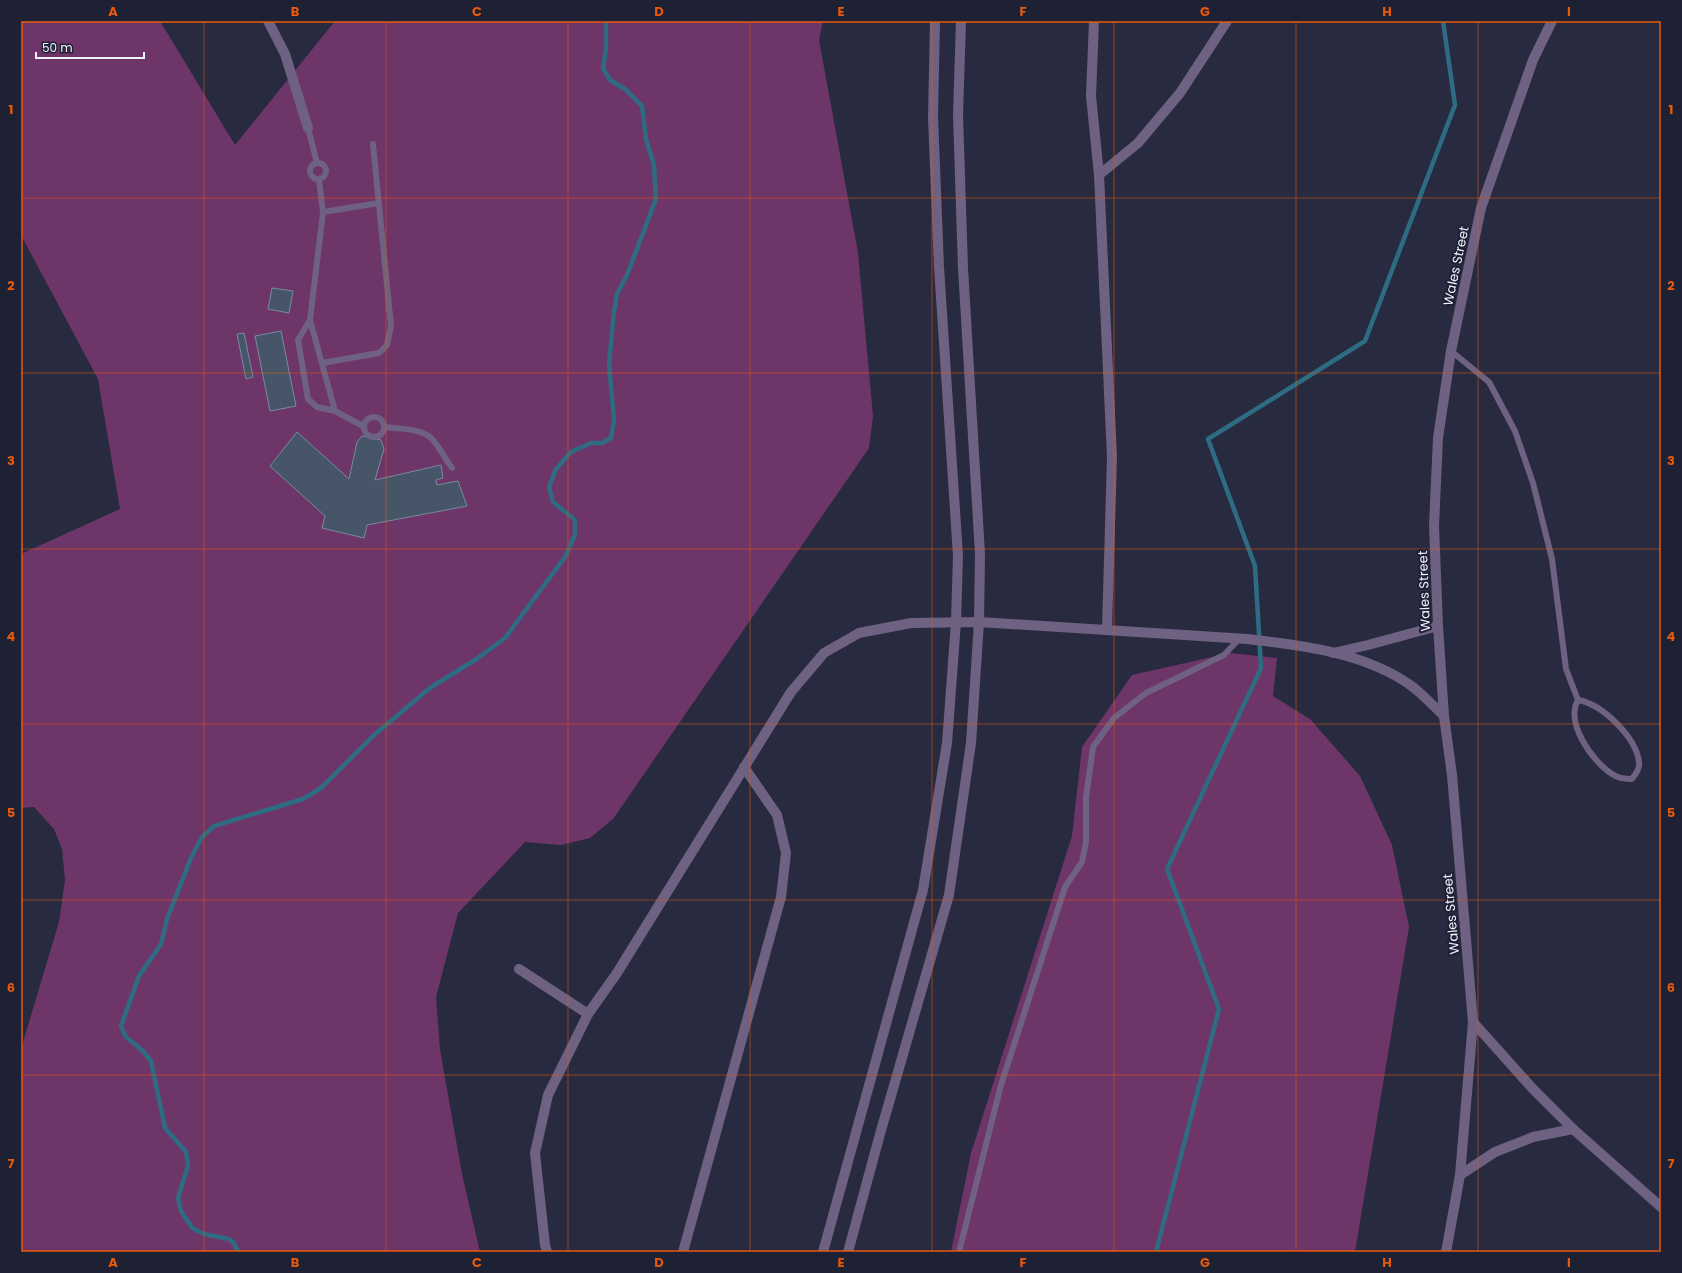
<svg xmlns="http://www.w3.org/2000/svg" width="1682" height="1273" font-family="Poppins,sans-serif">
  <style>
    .green { fill: #6e3569 }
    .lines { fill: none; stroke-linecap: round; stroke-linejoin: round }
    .stream { stroke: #2e6c83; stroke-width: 4.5 }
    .building { fill: #465668; stroke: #788a9e }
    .service { stroke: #6f6182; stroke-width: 6 }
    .minor { stroke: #6f6182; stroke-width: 10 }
    .grid { fill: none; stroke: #e8590c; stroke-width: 1; stroke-opacity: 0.55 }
    .labels { text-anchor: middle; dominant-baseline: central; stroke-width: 4; stroke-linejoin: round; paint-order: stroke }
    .street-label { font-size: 13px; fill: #f2f3fe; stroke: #1e2134 }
    .neatline { fill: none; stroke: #e8590c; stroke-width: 1.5 }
    .grid-label { font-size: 13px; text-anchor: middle; font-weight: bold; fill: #e8590c }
  </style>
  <rect width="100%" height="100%" fill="#282b3f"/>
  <!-- green -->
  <g class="green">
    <polygon points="21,21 160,21 235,145 335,21 823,21 819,40 858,253 873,416 869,448 613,819 590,838 561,845 525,842 458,913 436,997 440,1050 462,1174 480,1252 21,1252 21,1049 59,922 65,880 62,849 54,829 34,807 21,808 21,554 120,509 98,379 21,235"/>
    <polygon points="1230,653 1277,658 1273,696 1310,719 1360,776 1392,845 1409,927 1355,1252 951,1252 971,1153 1072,836 1082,747 1132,675"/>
  </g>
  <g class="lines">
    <!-- stream -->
    <g class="stream">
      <polyline points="238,1252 234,1243 229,1239 204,1234 192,1228 181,1211 178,1198 188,1166 186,1152 165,1128 151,1061 143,1051 126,1037 121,1026 139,976 161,944 167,919 191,858 202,837 214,826 303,799 321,788 374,735 430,688 478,658 505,638 565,557 575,535 575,520 553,502 549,487 556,469 571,452 591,443 602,443 611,438 614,420 609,364 614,311 617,294 627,275 656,199 654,165 646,139 642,106 625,89 610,80 603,68 606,49 606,21"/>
      <polyline points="1156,1252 1219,1009 1167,869 1261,668 1255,566 1208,439 1365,341 1455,105 1443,21"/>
    </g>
  </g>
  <!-- building -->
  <g class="building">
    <polygon points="272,288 293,291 289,313 268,309"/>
    <polygon points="281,331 296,406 270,411 255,336"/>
    <polygon points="244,333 253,377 246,379 237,334"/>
    <polygon points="297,432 349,479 357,442 362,436 381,440 384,449 375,480 441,465 443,478 436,480 437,485 458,481 467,506 367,525 364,538 322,528 325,516 270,466"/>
  </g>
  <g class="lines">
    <!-- service -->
    <g class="service">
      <polyline points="308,128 317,163"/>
      <circle cx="318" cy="171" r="8"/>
      <polyline points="319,180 323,212 310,320 335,411 363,426"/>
      <polyline points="323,212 379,203"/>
      <polyline points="310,320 298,340 308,399 317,407 335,411"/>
      <polyline points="1451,351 1489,382 1515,431 1533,483 1552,559 1566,669 1578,700"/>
      <polyline points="322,363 379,353 387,345 391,326 373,144"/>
      <circle cx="374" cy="427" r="10"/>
      <path d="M384 427C398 429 418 428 430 437 439 445 445 459 452 468"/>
      <path d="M1578 700C1602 704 1636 737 1639 762 1640 768 1636 774 1632 779 1625 779 1618 778 1612 774 1592 761 1565 723 1578 700Z"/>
      <polyline points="959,1252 1001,1085 1065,887 1082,862 1086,842 1086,798 1093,747 1114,718 1146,693 1224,655 1239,639"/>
    </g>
    <!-- minor -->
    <g class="minor">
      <polyline points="268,21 285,54 308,128"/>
      <polyline points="1094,21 1091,96 1099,175 1112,457 1107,629"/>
      <polyline points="1099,175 1138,143 1180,93 1227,21"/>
      <polyline points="1333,653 1368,645 1438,626"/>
      <polyline points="519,969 588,1014"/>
      <polyline points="1473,1022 1533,1089 1573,1129 1661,1207"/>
      <polyline points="1460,1175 1495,1152 1533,1137 1573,1129"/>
      <path d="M547 1252 545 1245 535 1153 548 1095 588 1014 617 973 791 692 824 653 859 633 911 623 979 622 1247 639C1302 645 1367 653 1413 687 1424 696 1434 706 1444 716"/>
      <polyline points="683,1252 781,897 786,853 777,815 744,767"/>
      <polyline points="823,1252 923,890 947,743 956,622 958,556 939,267 933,117 935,21"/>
      <polyline points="848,1252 880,1134 949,895 971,743 979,622 980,554 963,268 958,115 961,21"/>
      <polyline points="1446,1252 1460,1175 1473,1022 1452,775 1444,716 1438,626 1434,526 1438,438 1451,351 1481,208 1533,60 1552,21"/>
    </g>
  </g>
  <!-- grid -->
  <path class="grid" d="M204 21V1252M386 21V1252M568 21V1252M750 21V1252M932 21V1252M1114 21V1252M1296 21V1252M1478 21V1252M21 198H1661M21 373H1661M21 549H1661M21 724H1661M21 900H1661M21 1075H1661"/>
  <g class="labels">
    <!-- street labels -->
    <g class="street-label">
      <text transform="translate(1456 266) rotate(-78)">Wales Street</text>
      <text transform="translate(1424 591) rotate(-92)">Wales Street</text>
      <text transform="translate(1451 914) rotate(-95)">Wales Street</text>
    </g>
  </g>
  <!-- border -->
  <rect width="1682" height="1273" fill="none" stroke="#1e2134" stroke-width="44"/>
  <!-- scale -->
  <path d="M36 52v6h108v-6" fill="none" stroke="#f2f3fe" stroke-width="2"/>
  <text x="42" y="52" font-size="12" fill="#f2f3fe" stroke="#1e2134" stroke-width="3" paint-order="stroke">50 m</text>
  <rect x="22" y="22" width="1638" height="1229" class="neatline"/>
  <g class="grid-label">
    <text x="113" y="16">A</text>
    <text x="295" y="16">B</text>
    <text x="477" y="16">C</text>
    <text x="659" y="16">D</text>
    <text x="841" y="16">E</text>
    <text x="1023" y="16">F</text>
    <text x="1205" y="16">G</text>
    <text x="1387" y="16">H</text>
    <text x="1569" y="16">I</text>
    <text x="11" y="114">1</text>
    <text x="1671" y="114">1</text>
    <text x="11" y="290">2</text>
    <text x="1671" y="290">2</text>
    <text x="11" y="465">3</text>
    <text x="1671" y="465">3</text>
    <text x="11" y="641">4</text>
    <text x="1671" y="641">4</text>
    <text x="11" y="817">5</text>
    <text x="1671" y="817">5</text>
    <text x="11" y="992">6</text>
    <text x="1671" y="992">6</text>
    <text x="11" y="1168">7</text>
    <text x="1671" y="1168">7</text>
    <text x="113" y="1267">A</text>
    <text x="295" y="1267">B</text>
    <text x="477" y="1267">C</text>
    <text x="659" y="1267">D</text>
    <text x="841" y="1267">E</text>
    <text x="1023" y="1267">F</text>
    <text x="1205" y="1267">G</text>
    <text x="1387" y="1267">H</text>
    <text x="1569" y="1267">I</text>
  </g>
</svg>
